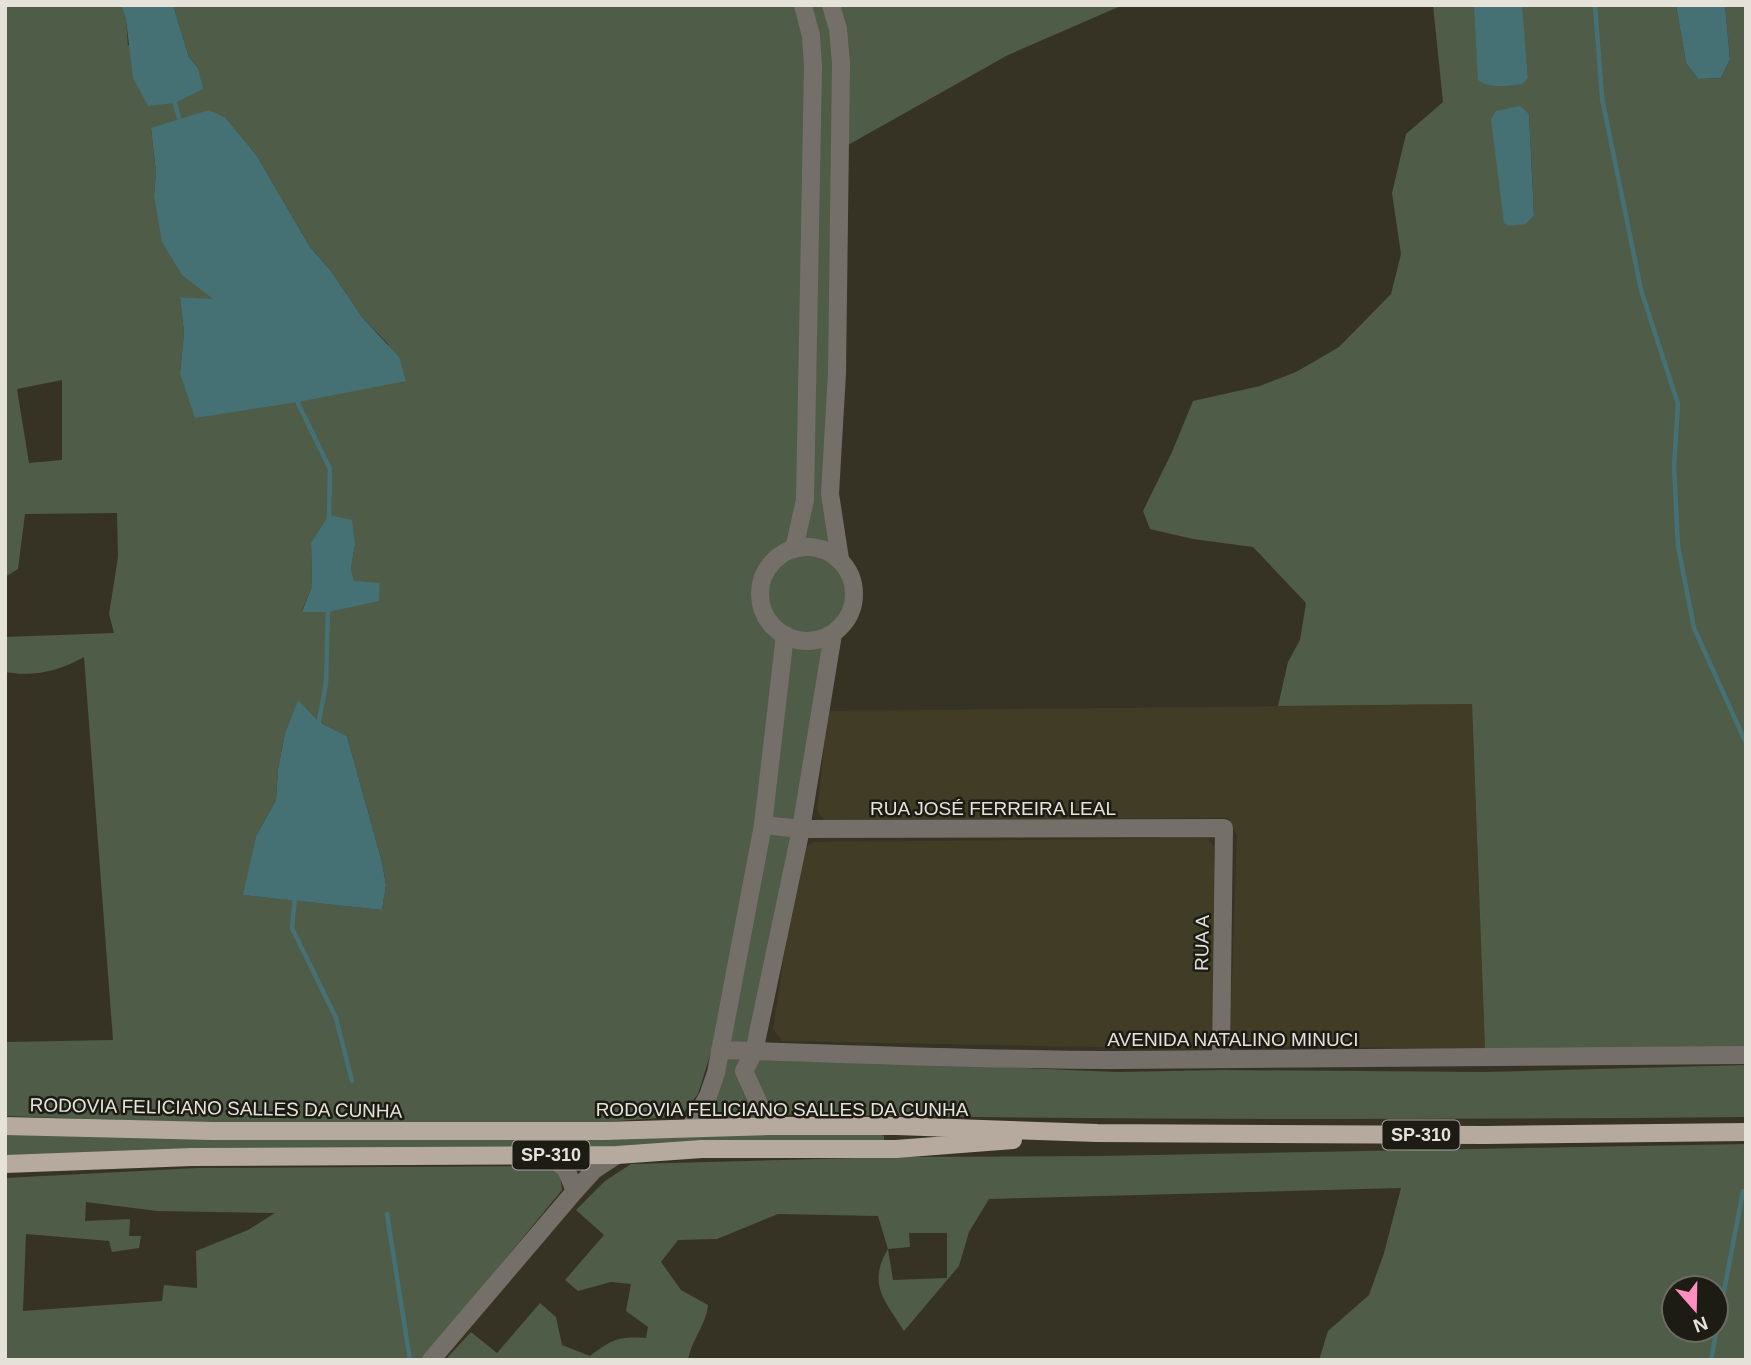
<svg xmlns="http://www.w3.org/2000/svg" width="1751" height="1365" font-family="Helvetica,sans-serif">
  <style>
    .built { fill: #413c26 }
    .green { fill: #4f5c47; fill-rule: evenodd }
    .water { fill: #457174 }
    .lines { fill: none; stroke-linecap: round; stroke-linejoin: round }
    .stream { stroke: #457174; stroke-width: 4.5 }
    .minor { stroke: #756f69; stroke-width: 18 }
    .major { stroke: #b6aa9e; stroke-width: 18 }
    .labels { text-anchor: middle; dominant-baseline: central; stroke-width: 5; stroke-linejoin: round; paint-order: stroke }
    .shield { fill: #1c1b14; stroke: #a9a79e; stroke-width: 2 }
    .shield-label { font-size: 18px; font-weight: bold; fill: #e5e3d9 }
    .street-label { font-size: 19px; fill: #e5e3d9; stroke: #1c1b14 }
  </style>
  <rect width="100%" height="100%" fill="#373324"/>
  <!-- built -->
  <g class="built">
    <polygon points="1472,704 1485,1049 1238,1046 1230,1034 1237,835 1228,818 824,820 817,810 828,711"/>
    <polygon points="1208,838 1214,848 1215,1040 1203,1049 782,1041 773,1029 800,850 814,842"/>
  </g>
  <!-- green -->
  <g class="green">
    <path d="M5 5H121L126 20 128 45 198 68 189 57 173 5H798L807 37 801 501 790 546C750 566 744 610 781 638L756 825 712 1049 698 1094 683 1113 671 1117 605 1122 206 1123 5 1116V1042L113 1040 84 657C59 671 34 677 5 672V637L114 633 109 614 118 557 117 513 25 514 18 569 5 577ZM226 118 257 156 310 247 331 271 362 317 389 345 180 373 184 333 180 297 214 300 154 195 156 173 151 129ZM62 380V460L29 463 17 389ZM311 543 355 545 351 568 354 582 302 611 312 586ZM298 701 319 722 347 736 382 862 386 885 382 910 244 895 256 836 276 800 278 769 285 733Z"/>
    <polygon points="806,5 828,5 835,29 831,548 821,544 800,543"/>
    <polygon points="839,5 1123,5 1008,55 848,145"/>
    <path d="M1433 5H1475L1528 78 1521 5H1676L1686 63 1698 79 1721 78 1730 59 1725 5H1746V1048L1485 1049 1472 704 1278 706 1288 662 1300 640 1306 603 1253 547 1193 539 1150 529 1143 511 1172 452 1193 401 1260 386 1296 372 1339 347 1391 294 1401 254 1392 193 1406 134 1443 102ZM1529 114 1534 214 1526 224Z"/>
    <circle cx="808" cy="594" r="43"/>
    <polygon points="825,642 799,824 771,822 791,647 795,644 811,645"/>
    <polygon points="795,831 752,1044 729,1046 765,832"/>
    <polygon points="747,1054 762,1117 700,1119 721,1055"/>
    <path d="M759 1057 1117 1072 1222 1070 1485 1072 1746 1065V1117C1421 1120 1096 1120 772 1114L749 1068Z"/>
    <polygon points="879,1133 884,1136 884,1141 618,1149 5,1155 5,1134"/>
    <path d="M1746 1144V1360H1319L1328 1331 1369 1295 1384 1253 1401 1188 989 1199 969 1232 959 1266 904 1331C885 1300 867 1285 888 1249L878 1216 778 1214 717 1239 678 1240 661 1262 681 1290 708 1305C706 1325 692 1339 688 1360H445L471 1332 497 1353 540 1303 556 1317 562 1345 590 1356C611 1340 618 1336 646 1338L648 1327 626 1311 631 1284 611 1282 578 1291 565 1280 604 1235 576 1210 605 1181 631 1164 896 1157 1098 1156ZM909 1233H947V1278L893 1280 888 1249 910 1247ZM1674 1288H1716V1330H1674Z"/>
    <path d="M545 1166 560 1175 562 1190 422 1360H5V1178L197 1168ZM86 1202 157 1211 275 1213 248 1230 196 1251 197 1288 164 1285 162 1301 23 1311 26 1234 109 1241 112 1252 139 1248 141 1236H129L130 1219 85 1221Z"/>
  </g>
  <!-- water -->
  <g class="water">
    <polygon points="121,5 173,5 189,57 198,68 203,89 175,103 148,106 133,78 126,20"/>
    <polygon points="1676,5 1725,5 1730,59 1721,78 1698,79 1686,63"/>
    <path d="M1474 6H1522L1528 78 1522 84C1508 86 1490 89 1478 80Z"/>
    <polygon points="1520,106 1529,114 1534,215 1526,224 1509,226 1504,223 1491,119 1496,111"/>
    <polygon points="209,110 226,118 257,156 310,247 331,271 362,317 399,357 406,381 298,402 195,418 180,373 184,333 180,297 213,299 182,275 162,242 154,195 156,173 151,128"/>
    <polygon points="329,515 352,520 355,545 351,568 354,581 380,583 379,601 328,612 302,612 312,586 311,543"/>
    <polygon points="298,700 319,722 347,736 382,862 386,885 382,910 243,895 256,836 276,800 278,769 285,733"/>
  </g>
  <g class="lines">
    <!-- stream -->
    <g class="stream">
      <polyline points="1595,5 1602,98 1641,290 1678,404 1674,466 1678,546 1694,628 1746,743"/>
      <polyline points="174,100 181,125"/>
      <polyline points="295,397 330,469 329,520"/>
      <polyline points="318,726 326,683 328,609"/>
      <polyline points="295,897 292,928 336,1018 352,1081"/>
      <polyline points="387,1214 410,1360"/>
      <polyline points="1711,1360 1743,1191"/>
    </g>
    <!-- minor -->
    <g class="minor">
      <polyline points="831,5 838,29 841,63 837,373 830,494 840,559"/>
      <circle cx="807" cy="594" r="47"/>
      <polyline points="794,549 805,500 813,66 811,36 803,5"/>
      <polyline points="763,825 801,829 1224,828 1221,1058"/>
      <path d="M720 1050C852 1054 984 1060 1116 1060 1326 1060 1536 1058 1746 1055"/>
      <polyline points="769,1126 744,1071 754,1052 801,829 833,634"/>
      <polyline points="690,1128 708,1096 716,1073 763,825 785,635"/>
      <polyline points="547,1155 566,1169 575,1191"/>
      <polyline points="431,1360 575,1191 594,1170 617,1155"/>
    </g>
    <!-- major -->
    <g class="major">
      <polyline points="5,1126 212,1131 604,1131 769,1126 897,1126 1097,1133 1484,1135 1746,1132"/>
      <polyline points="5,1164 192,1157 617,1155 702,1149 896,1149 1013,1140"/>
    </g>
  </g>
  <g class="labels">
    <!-- shield labels -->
    <g class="shield">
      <rect x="1382.5" y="1120.5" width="77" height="29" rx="5"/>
      <rect x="512.5" y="1140.5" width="77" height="29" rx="5"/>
    </g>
    <g class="shield-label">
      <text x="1421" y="1135">SP-310</text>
      <text x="551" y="1155">SP-310</text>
    </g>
    <!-- street labels -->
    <g class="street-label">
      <text x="993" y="808">RUA JOSÉ FERREIRA LEAL</text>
      <text transform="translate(1202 943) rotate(-89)">RUA A</text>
      <text x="1233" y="1039">AVENIDA NATALINO MINUCI</text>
      <text transform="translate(216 1108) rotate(1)">RODOVIA FELICIANO SALLES DA CUNHA</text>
      <text x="782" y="1109">RODOVIA FELICIANO SALLES DA CUNHA</text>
    </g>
  </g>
  <!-- border -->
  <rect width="1751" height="1365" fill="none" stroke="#e5e3d9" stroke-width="14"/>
  <!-- north arrow -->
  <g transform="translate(1695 1309) rotate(160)"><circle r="33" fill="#1c1b14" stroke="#6c6b63" stroke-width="2"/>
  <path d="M0-5L12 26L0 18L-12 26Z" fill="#fe8ebe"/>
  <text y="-10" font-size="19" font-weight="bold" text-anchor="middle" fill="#e5e3d9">N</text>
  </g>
</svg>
